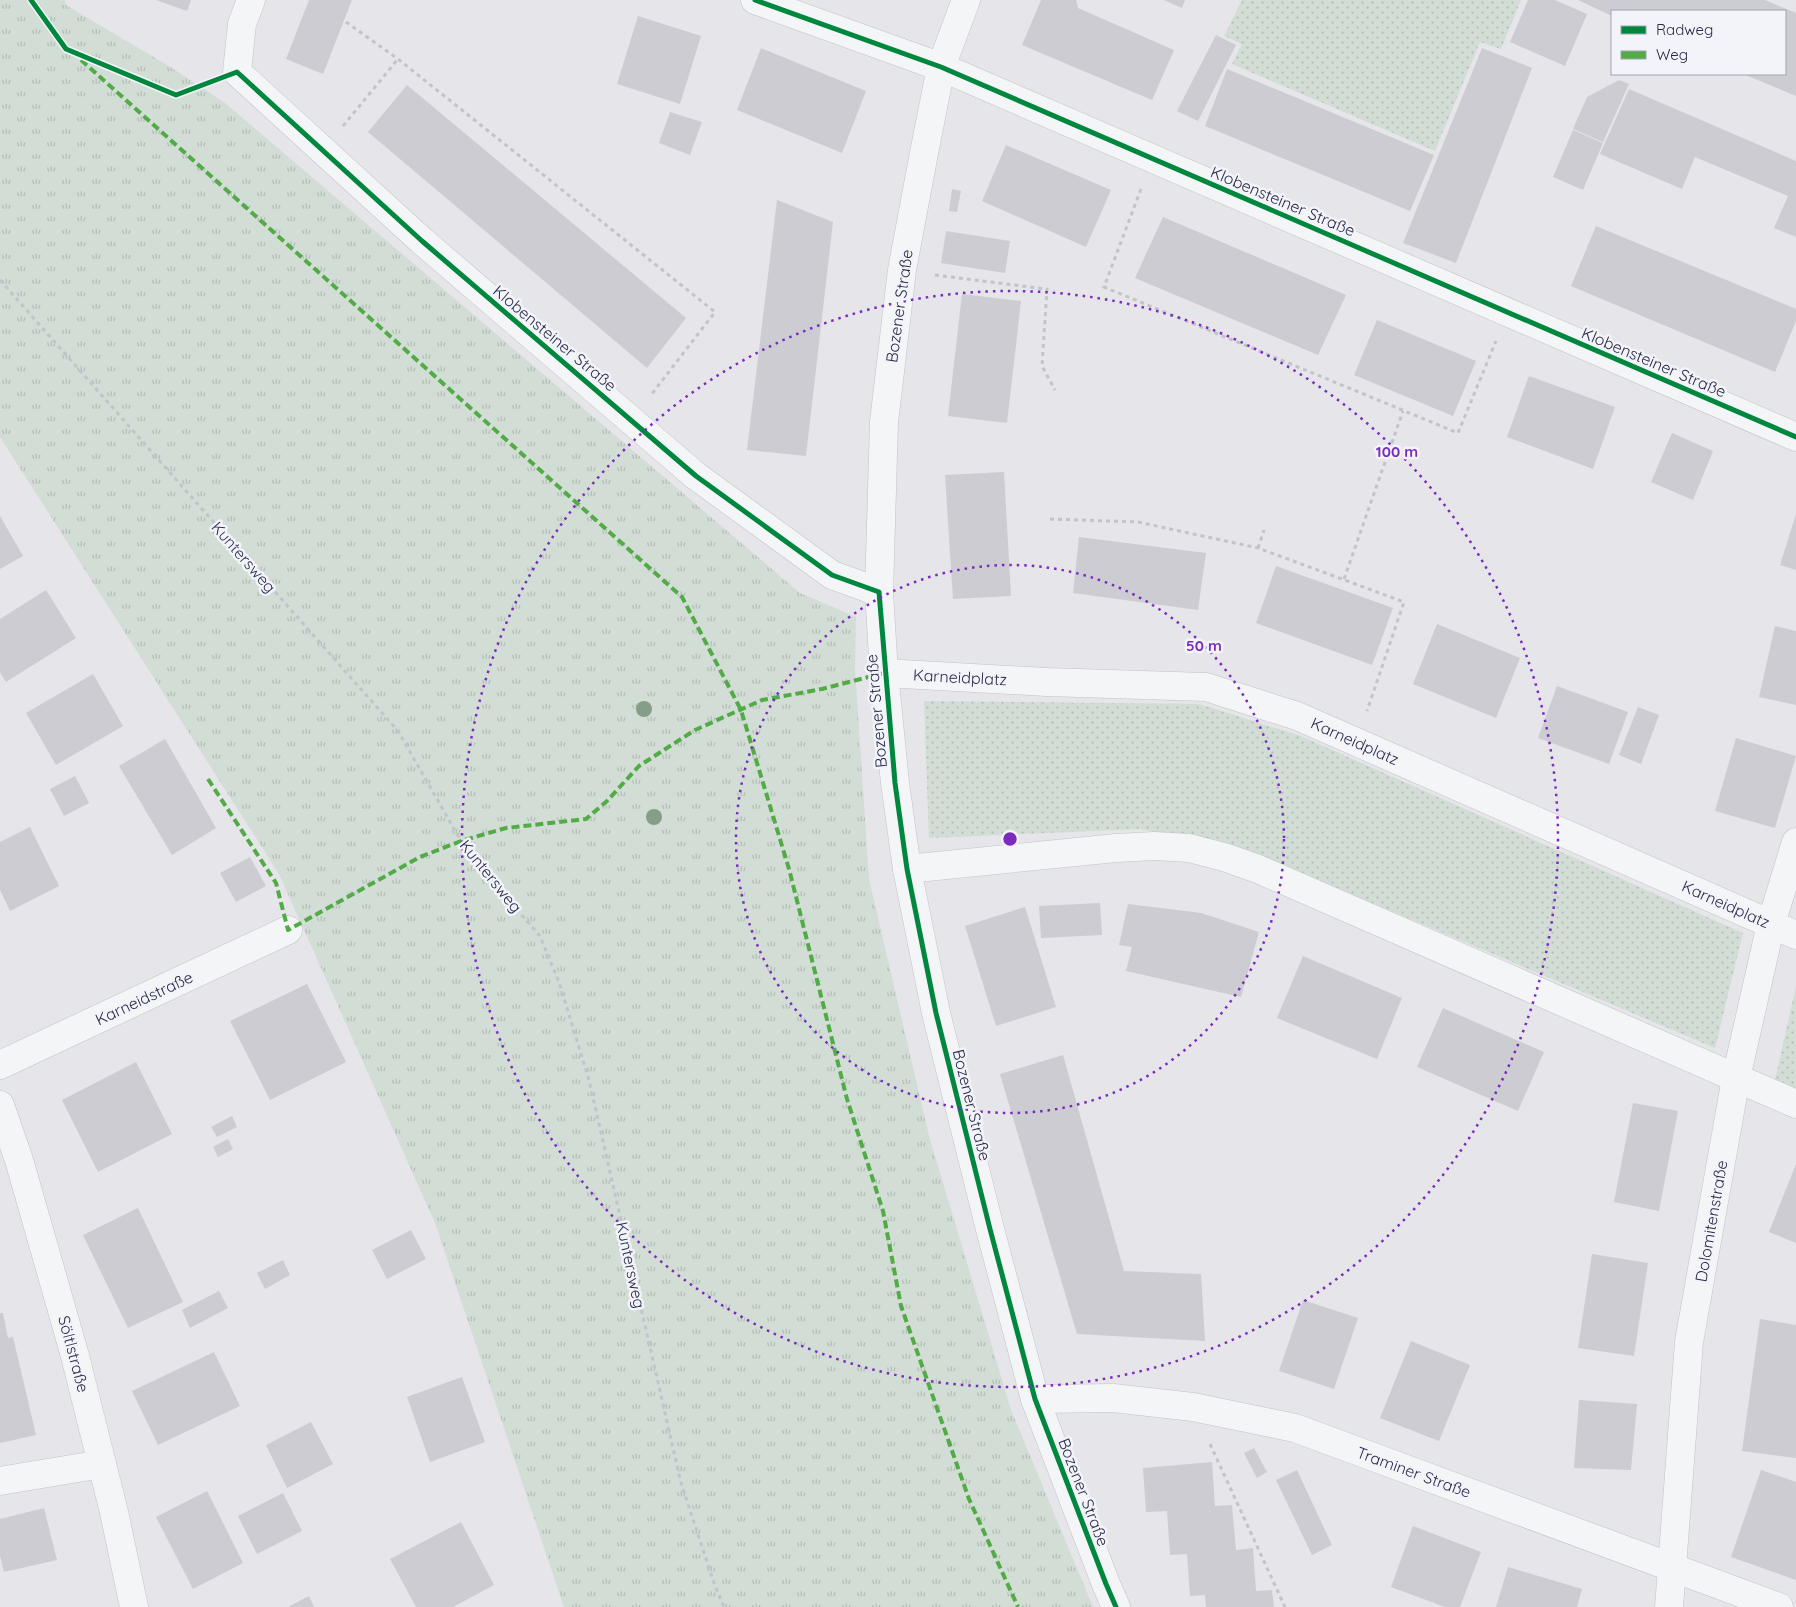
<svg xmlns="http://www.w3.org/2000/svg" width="1796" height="1607" font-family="Quicksand,sans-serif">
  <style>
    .grass { fill: url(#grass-dots) }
    .park { fill: url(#park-tufts) }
    .building { fill: #ccccd2 }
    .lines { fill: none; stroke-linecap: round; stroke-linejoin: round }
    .minor-casing { stroke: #c2c2c8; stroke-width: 29 }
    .path { stroke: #c2c4cb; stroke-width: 3; stroke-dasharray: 4 4; stroke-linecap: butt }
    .minor { stroke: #f4f5f7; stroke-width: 28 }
    .quiet { stroke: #53ab47; stroke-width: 4; stroke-dasharray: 8 4; stroke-linecap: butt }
    .cycleway-casing { stroke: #f3f4f9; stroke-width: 8 }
    .cycleway { stroke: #00873e; stroke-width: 5 }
    .tree { fill: #849e88 }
    .ring { fill: none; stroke: #7b2cbf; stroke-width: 2.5; stroke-dasharray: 2.5 5 }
    .labels { text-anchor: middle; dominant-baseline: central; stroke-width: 5; stroke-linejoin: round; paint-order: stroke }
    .street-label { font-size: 16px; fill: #282b47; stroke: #f3f4f9 }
    .centre { fill: #7b2cbf; stroke: #f3f4f9; stroke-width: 2.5 }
    .ring-label { font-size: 15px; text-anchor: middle; font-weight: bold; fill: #7b2cbf; stroke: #f3f4f9; stroke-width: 5; stroke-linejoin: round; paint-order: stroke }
  </style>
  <defs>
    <pattern id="grass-dots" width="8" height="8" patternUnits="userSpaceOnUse" patternTransform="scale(1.25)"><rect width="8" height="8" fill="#d2ddd5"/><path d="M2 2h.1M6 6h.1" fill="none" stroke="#b4beb8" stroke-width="1.8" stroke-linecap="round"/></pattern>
    <pattern id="park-tufts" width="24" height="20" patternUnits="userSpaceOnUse" patternTransform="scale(1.25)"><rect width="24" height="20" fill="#d2ddd5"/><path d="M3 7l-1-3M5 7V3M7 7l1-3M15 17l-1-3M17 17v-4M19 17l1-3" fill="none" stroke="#b4beb8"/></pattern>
  </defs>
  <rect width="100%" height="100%" fill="#e5e5ea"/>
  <!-- grass -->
  <g class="grass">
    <polygon points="1242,0 1521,0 1501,49 1480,42 1435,151 1232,64 1242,44 1224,36"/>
    <polygon points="924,701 1199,704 1301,736 1743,933 1715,1048 1254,853 1140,829 929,838"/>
    <polygon points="1796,986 1796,1090 1775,1080"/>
  </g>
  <!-- park -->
  <polygon class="park" points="0,0 65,0 66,5 172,68 225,103 800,593 856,617 855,669 869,879 929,1136 1011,1410 1093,1607 564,1607 435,1223 279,874 0,437"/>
  <!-- building -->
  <g class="building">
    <polygon points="156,0 191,0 187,11"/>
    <polygon points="309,0 352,0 323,74 286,59"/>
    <polygon points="1041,0 1076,0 1078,8 1174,50 1152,100 1022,45"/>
    <polygon points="1164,0 1185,0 1182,8"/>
    <polygon points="1528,0 1555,0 1587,14 1565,66 1510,42"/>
    <polygon points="1578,0 1765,0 1796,13 1796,96 1743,74 1785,74 1785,11 1612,11 1612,16"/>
    <polygon points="638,16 701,36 680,104 617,84"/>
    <polygon points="1216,35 1236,45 1198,121 1177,111"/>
    <polygon points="761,48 866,91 842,153 737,110"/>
    <polygon points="1482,48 1532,68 1456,263 1403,243"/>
    <polygon points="1227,69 1434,155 1410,211 1205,126"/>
    <polygon points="1619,80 1629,84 1603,142 1573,129 1587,97"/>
    <polygon points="407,85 686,318 647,368 368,132"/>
    <polygon points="1629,89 1796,161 1796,237 1774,228 1788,196 1695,157 1682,189 1600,154"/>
    <polygon points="670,112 702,122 690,155 659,143"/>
    <polygon points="1573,130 1603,143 1583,190 1553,177"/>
    <polygon points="1006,145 1111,190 1086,247 982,201"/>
    <polygon points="952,189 961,191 957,212 949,211"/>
    <polygon points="777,200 833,222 806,456 747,450"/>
    <polygon points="1163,217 1346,295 1318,355 1135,278"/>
    <polygon points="1596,226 1796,309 1796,321 1775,372 1571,286"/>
    <polygon points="946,231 1010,241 1005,273 941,263"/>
    <polygon points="962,294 1021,301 1007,423 948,416"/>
    <polygon points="1377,320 1476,361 1453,416 1354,375"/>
    <polygon points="1529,376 1615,407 1593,469 1507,437"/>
    <polygon points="1672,433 1713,451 1693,500 1651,482"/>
    <polygon points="1004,472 1011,596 953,599 945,475"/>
    <polygon points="1796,514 1796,570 1780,565"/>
    <polygon points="0,516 23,556 0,569"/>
    <polygon points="1079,537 1206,553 1198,610 1073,593"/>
    <polygon points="1276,566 1393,608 1372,665 1256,623"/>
    <polygon points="46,590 76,638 6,682 0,672 0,619"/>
    <polygon points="1437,624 1520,658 1496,718 1413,684"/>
    <polygon points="1775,626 1796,631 1796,705 1759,697"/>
    <polygon points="93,674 123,726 56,765 26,713"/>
    <polygon points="1557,686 1628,712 1609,764 1538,738"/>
    <polygon points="1638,707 1659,715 1641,764 1619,755"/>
    <polygon points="1736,738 1796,756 1775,828 1715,811"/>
    <polygon points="165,739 216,828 172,855 119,766"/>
    <polygon points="75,776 89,803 64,816 50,789"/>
    <polygon points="30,827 59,886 10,911 0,890 0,842"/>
    <polygon points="250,857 266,886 236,902 220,873"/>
    <polygon points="1100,903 1102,935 1041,938 1039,906"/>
    <polygon points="1128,904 1201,913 1259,932 1241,997 1126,971 1132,947 1119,945"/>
    <polygon points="1025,907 1056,1007 996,1026 965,926"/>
    <polygon points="1303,956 1402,998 1377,1059 1277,1018"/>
    <polygon points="307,984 346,1062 270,1100 230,1021"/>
    <polygon points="1443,1008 1544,1052 1518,1111 1417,1067"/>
    <polygon points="1063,1055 1124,1271 1201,1274 1205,1341 1077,1334 1000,1074"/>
    <polygon points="136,1062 172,1134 98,1172 62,1100"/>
    <polygon points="1633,1103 1678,1111 1659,1211 1614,1202"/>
    <polygon points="232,1116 237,1127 217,1137 211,1127"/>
    <polygon points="228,1139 233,1149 218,1157 213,1147"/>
    <polygon points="1796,1164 1796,1243 1769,1232"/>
    <polygon points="138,1208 183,1302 128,1328 83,1235"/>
    <polygon points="411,1230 426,1259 387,1279 372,1250"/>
    <polygon points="1592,1254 1648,1263 1634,1356 1578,1348"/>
    <polygon points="283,1260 290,1275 265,1289 257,1273"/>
    <polygon points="219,1291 228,1308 190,1328 182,1310"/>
    <polygon points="1303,1300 1358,1318 1334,1389 1279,1371"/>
    <polygon points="0,1313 3,1313 8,1338 13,1337 36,1435 0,1443"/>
    <polygon points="1760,1319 1796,1325 1796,1458 1742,1451"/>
    <polygon points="1411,1341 1470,1365 1439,1441 1380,1418"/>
    <polygon points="214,1352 240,1406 158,1445 132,1391"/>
    <polygon points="462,1377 485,1442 430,1462 407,1397"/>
    <polygon points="1579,1400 1637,1404 1631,1470 1574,1468"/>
    <polygon points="311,1422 333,1464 287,1488 266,1445"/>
    <polygon points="1254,1448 1267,1472 1257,1478 1244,1453"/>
    <polygon points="1212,1462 1215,1506 1232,1505 1236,1550 1253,1548 1256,1591 1272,1590 1274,1607 1206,1607 1205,1595 1190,1596 1187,1554 1170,1555 1167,1511 1146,1512 1143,1468"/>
    <polygon points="1297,1470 1332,1545 1312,1555 1276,1480"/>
    <polygon points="1761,1470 1796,1482 1796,1580 1731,1557"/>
    <polygon points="207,1491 243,1563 193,1589 156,1517"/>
    <polygon points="283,1493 302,1531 257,1554 238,1516"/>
    <polygon points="44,1508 57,1560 4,1572 0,1556 0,1519"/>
    <polygon points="461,1522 494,1585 453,1607 416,1607 390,1559"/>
    <polygon points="1413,1526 1481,1552 1460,1607 1445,1607 1391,1587"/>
    <polygon points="1508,1567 1582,1589 1577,1607 1496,1607"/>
    <polygon points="309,1596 314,1607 288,1607"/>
  </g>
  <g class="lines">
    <defs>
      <g id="minor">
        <polyline points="251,0 242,24 237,72 422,241 696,476 832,575 879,592"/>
        <polyline points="755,0 941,67 1796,437"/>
        <polyline points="966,0 941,67 924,153 902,270 884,422 879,592 884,673 895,783 907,869 936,1013 990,1229 1035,1399 1106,1584 1116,1607"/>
        <polyline points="884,673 1047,682 1206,687 1297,716 1796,935"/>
        <polyline points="907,869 1116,848 1154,846 1189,848 1224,857 1258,869 1796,1104"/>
        <polyline points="0,1065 288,930"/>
        <polyline points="0,1105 19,1160 75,1356 114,1512 134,1607"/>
        <polyline points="1035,1399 1113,1398 1193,1407 1295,1428 1779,1607"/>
        <polyline points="0,1481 102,1464"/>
        <polyline points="1669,1607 1689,1342 1736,1078 1771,924 1796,842"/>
      </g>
    </defs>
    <!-- minor casing -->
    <use href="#minor" class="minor-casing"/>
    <!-- path -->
    <g class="path">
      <polyline points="31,0 66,49 176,95 207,83"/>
      <polyline points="346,22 398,59 715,312 651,395"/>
      <polyline points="343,126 398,59"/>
      <polyline points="1141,189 1104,287 1458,433 1496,341"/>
      <polyline points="935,275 1047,289 1042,366 1055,390"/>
      <polyline points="0,280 398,731 461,841 497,887 540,936 559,982 589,1080 681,1483 714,1583 724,1607"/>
      <polyline points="1050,519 1138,522 1258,548 1404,602 1367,711"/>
      <polyline points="1258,548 1264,530"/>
      <polyline points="1344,579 1403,411"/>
      <polyline points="1210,1444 1285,1607"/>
    </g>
    <!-- minor -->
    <use href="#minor" class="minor"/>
    <!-- quiet -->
    <g class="quiet">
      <polyline points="81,60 682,597 741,710 789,869 847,1099 883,1211 901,1306 969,1499 1018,1607"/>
      <polyline points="208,779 276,883 288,930 420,857 461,841 506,828 586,819 607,801 639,766 695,730 762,700 822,689 884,673"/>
    </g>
    <defs>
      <g id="cycleway">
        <polyline points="31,0 66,49 176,95 237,72 422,241 696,476 832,575 879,592 895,783 907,869 936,1013 990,1229 1035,1399 1106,1584 1116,1607"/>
        <polyline points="755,0 941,67 1796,437"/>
      </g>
    </defs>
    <!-- cycleway casing -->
    <use href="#cycleway" class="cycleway-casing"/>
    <!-- cycleway -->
    <use href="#cycleway" class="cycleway"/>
  </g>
  <!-- trees -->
  <g class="tree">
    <circle cx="644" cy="709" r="8"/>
    <circle cx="654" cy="817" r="8"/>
  </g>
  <!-- distance rings -->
  <g class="ring">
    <circle cx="1010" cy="839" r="274"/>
    <circle cx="1010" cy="839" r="548"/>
  </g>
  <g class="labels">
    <!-- street labels -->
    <g class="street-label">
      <text transform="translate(1283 201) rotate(23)">Klobensteiner Straße</text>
      <text transform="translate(899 306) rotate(-82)">Bozener Straße</text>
      <text transform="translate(555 338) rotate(40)">Klobensteiner Straße</text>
      <text transform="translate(1654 362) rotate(23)">Klobensteiner Straße</text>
      <text transform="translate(244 557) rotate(49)">Kuntersweg</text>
      <text transform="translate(960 677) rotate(3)">Karneidplatz</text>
      <text transform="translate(876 711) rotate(-95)">Bozener Straße</text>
      <text transform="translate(1355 741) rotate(24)">Karneidplatz</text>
      <text transform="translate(491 876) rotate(51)">Kuntersweg</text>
      <text transform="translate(1726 904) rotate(24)">Karneidplatz</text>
      <text transform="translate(144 998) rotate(-25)">Karneidstraße</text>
      <text transform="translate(972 1105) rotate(76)">Bozener Straße</text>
      <text transform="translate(1711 1221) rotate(-80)">Dolomitenstraße</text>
      <text transform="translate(631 1265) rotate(78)">Kuntersweg</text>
      <text transform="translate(74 1354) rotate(75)">Söltlstraße</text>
      <text transform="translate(1414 1472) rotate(20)">Traminer Straße</text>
      <text transform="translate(1084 1492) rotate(69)">Bozener Straße</text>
    </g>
  </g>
  <circle cx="1010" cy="839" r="8" class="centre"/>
  <g class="ring-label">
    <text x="1397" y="457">100 m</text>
    <text x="1204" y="651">50 m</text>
  </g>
  <!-- legend -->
  <rect x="1611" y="10" width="175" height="65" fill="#f3f4f9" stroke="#a2a4b2"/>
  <rect x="1621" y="26" width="25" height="8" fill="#00873e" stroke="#a2a4b2"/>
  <text x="1656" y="35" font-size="15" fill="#282b47">Radweg</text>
  <rect x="1621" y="51" width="25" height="8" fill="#53ab47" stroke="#a2a4b2"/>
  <text x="1656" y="60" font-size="15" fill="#282b47">Weg</text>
</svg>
